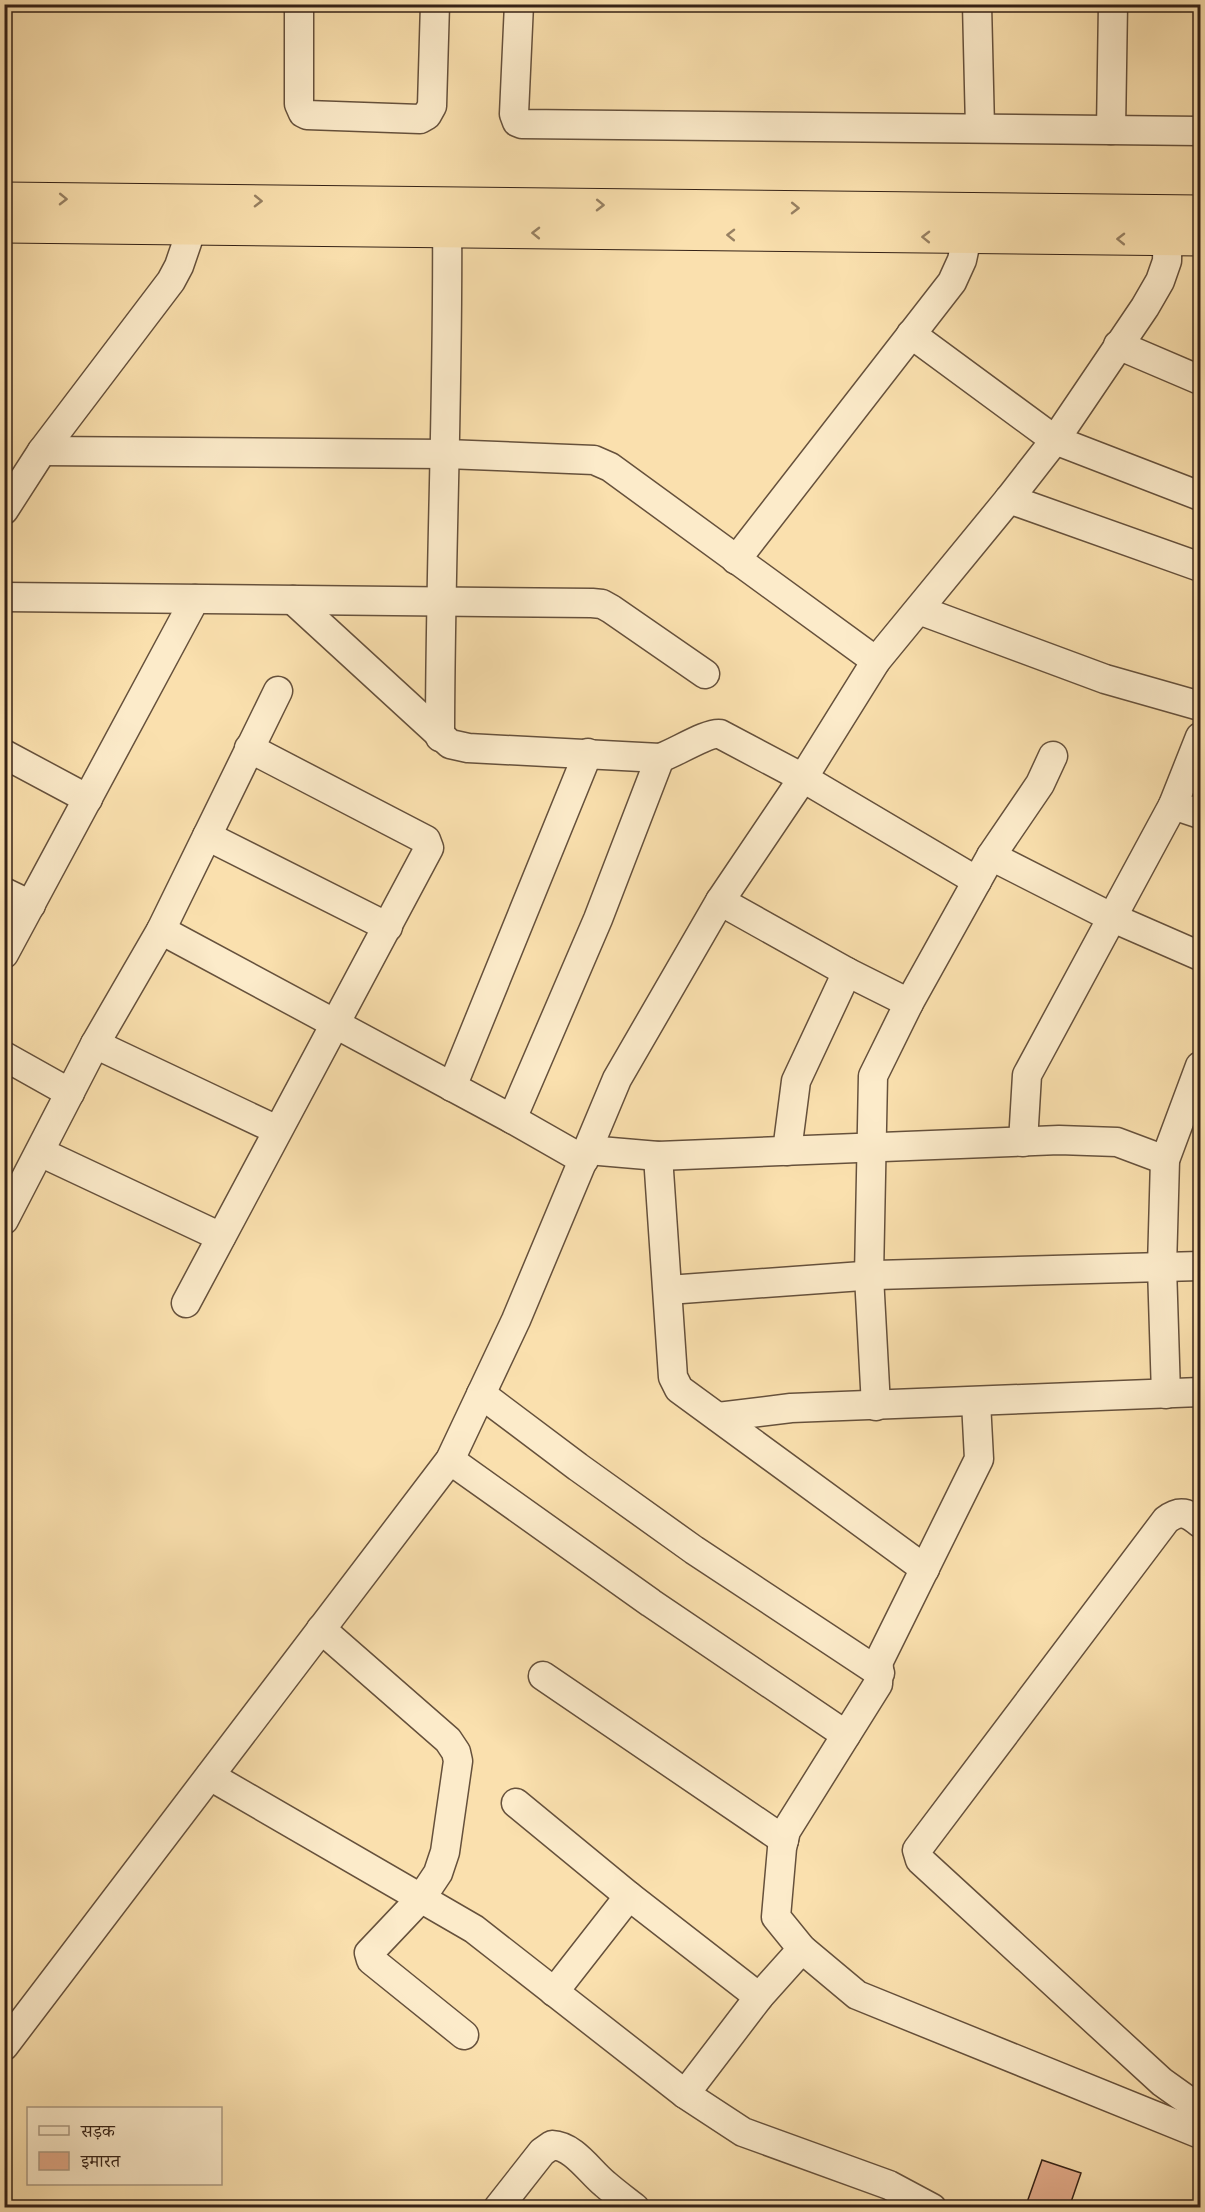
<svg xmlns="http://www.w3.org/2000/svg" width="1205" height="2212" font-family="'IM FELL Great Primer','Noto Serif Devanagari',serif">
  <style>
    .building { fill: #e4ac8b; stroke: #342116; stroke-width: 1.5 }
    .lines { fill: none; stroke-linecap: round; stroke-linejoin: round }
    .minor-casing { stroke: #66513c; stroke-width: 31 }
    .highway-casing { stroke: #342116; stroke-width: 35 }
    .minor { stroke: #fcebca; stroke-width: 28 }
    .highway { stroke: #fae0ae; stroke-width: 33 }
    .oneway { stroke: #978062 }
  </style>
  <rect width="100%" height="100%" fill="#fae0ae"/>
  <filter id="stains"><feTurbulence type="fractalNoise" baseFrequency=".00333" numOctaves="4"/><feColorMatrix values="0 0 0 0 .2 0 0 0 0 .09 0 0 0 0 .02 0 0 0 .5 -.17"/></filter>
  <radialGradient id="worn" r=".72"><stop offset=".6" stop-color="#630" stop-opacity="0"/><stop offset="1" stop-color="#630" stop-opacity=".3"/></radialGradient>
  <!-- building -->
  <polygon class="building" points="1042,2160 1081,2173 1069,2208 1025,2208"/>
  <g class="lines">
    <defs>
      <g id="minor">
        <polyline points="299,4 299,104 303,113 307,115 420,119 427,115 432,106 435,4"/>
        <polyline points="519,4 514,114 517,122 522,124 1200,131"/>
        <polyline points="977,4 980,128"/>
        <polyline points="1111,130 1113,4"/>
        <polyline points="911,334 1055,440 1200,496"/>
        <polyline points="1118,345 1200,380"/>
        <polyline points="42,451 446,454 594,460 610,467 876,661"/>
        <polyline points="1009,499 1200,567"/>
        <polyline points="4,510 42,451 171,281 179,266 192,228"/>
        <polyline points="736,560 952,282 962,260 967,237"/>
        <polyline points="4,597 592,603 602,604 611,609 705,674"/>
        <path d="M293 600 450 744 468 748 660 758C675 753 708 732 720 734L803 778 977 881"/>
        <polyline points="919,610 1105,679 1200,706"/>
        <path d="M440 737C440 561 449 385 447 209"/>
        <polyline points="4,754 88,799"/>
        <polyline points="1173,805 1200,814"/>
        <polyline points="207,836 388,927"/>
        <polyline points="991,856 1113,918 1200,956"/>
        <polyline points="4,892 31,905"/>
        <polyline points="720,901 847,972 909,1003"/>
        <polyline points="161,930 512,1119 584,1160"/>
        <polyline points="4,954 195,599"/>
        <polyline points="95,1044 277,1130"/>
        <polyline points="4,1056 70,1093"/>
        <polyline points="452,1087 588,753"/>
        <polyline points="512,1119 598,919 660,758"/>
        <polyline points="1023,1142 1027,1075 1173,805 1200,737"/>
        <polyline points="588,1150 658,1156 1059,1140 1117,1142 1165,1160"/>
        <polyline points="787,1151 796,1081 847,972"/>
        <polyline points="40,1152 221,1237"/>
        <polyline points="658,1156 673,1377 679,1389 925,1569"/>
        <polyline points="4,1220 95,1044 161,930 278,691"/>
        <polyline points="668,1290 876,1275 1200,1266"/>
        <polyline points="186,1303 429,848 426,840 249,748"/>
        <polyline points="481,1394 578,1467 694,1550 880,1673"/>
        <polyline points="1166,1394 1162,1267 1165,1160 1200,1066"/>
        <polyline points="976,1402 979,1459 879,1661 878,1684 786,1831 782,1848 776,1917 802,1949 857,1995 1200,2134"/>
        <polyline points="876,1406 869,1276 873,1076 909,1003 977,881 991,856 1040,784 1053,756"/>
        <polyline points="718,1417 791,1408 1200,1392"/>
        <polyline points="450,1460 651,1603 846,1735"/>
        <path d="M1200 1523C1188 1513 1180 1509 1166 1520L917 1850 920 1860 1162 2082 1200 2109"/>
        <polyline points="321,1629 448,1740 456,1752 458,1761 445,1852 438,1873 422,1897 369,1953 371,1960 464,2035"/>
        <polyline points="543,1676 784,1840"/>
        <polyline points="210,1776 474,1929 685,2094 743,2132 889,2185 932,2208"/>
        <polyline points="516,1803 629,1896 759,1997"/>
        <polyline points="554,1992 629,1896"/>
        <polyline points="4,2046 450,1460 516,1320 617,1079 720,901 803,778 876,661 1009,499 1055,440 1145,307 1160,281 1167,261 1168,216"/>
        <polyline points="685,2094 759,1997 802,1949"/>
        <path d="M498 2208 542 2152 552 2145C574 2146 589 2171 605 2184 614 2192 625 2200 635 2208"/>
      </g>
      <g id="highway">
        <polyline points="4,199 1200,212"/>
        <polyline points="4,226 1200,239"/>
      </g>
    </defs>
    <!-- minor casing -->
    <use href="#minor" class="minor-casing"/>
    <!-- highway casing -->
    <use href="#highway" class="highway-casing"/>
    <!-- minor -->
    <use href="#minor" class="minor"/>
    <!-- highway -->
    <use href="#highway" class="highway"/>
  </g>
  <!-- one-way arrows -->
  <defs><path id="oneway-chevron" d="M-2-3.5L2.5 0L-2 3.5" fill="none" stroke-width="1.6" stroke-linecap="round" stroke-linejoin="round" transform="scale(1.5)"/></defs>
  <g class="oneway">
    <use href="#oneway-chevron" transform="translate(63 199) rotate(1)"/>
    <use href="#oneway-chevron" transform="translate(258 201) rotate(1)"/>
    <use href="#oneway-chevron" transform="translate(600 205) rotate(1)"/>
    <use href="#oneway-chevron" transform="translate(795 208) rotate(1)"/>
    <use href="#oneway-chevron" transform="translate(536 233) rotate(-179)"/>
    <use href="#oneway-chevron" transform="translate(731 235) rotate(-179)"/>
    <use href="#oneway-chevron" transform="translate(926 237) rotate(-179)"/>
    <use href="#oneway-chevron" transform="translate(1121 239) rotate(-179)"/>
  </g>
  <!-- margin -->
  <rect width="1205" height="2212" fill="none" stroke="#fae0ae" stroke-width="24"/>
  <rect x="6" y="6" width="1193" height="2200" fill="none" stroke="#342116" stroke-width="3"/>
  <rect x="12" y="12" width="1181" height="2188" fill="none" stroke="#342116" stroke-width="1.5"/>
  <!-- legend -->
  <rect x="27" y="2107" width="195" height="78" fill="#fcebca" stroke="#ac9a82" stroke-width="1.5"/>
  <rect x="39" y="2126" width="30" height="9" fill="#fcebca" stroke="#ac9a82" stroke-width="1.5"/>
  <text x="81" y="2137" font-size="18" fill="#342116">सड़क</text>
  <rect x="39" y="2152" width="30" height="18" fill="#e4ac8b" stroke="#ac9a82" stroke-width="1.5"/>
  <text x="81" y="2167" font-size="18" fill="#342116">इमारत</text>
  <rect width="100%" height="100%" filter="url(#stains)"/>
  <rect width="100%" height="100%" fill="url(#worn)"/>
</svg>
